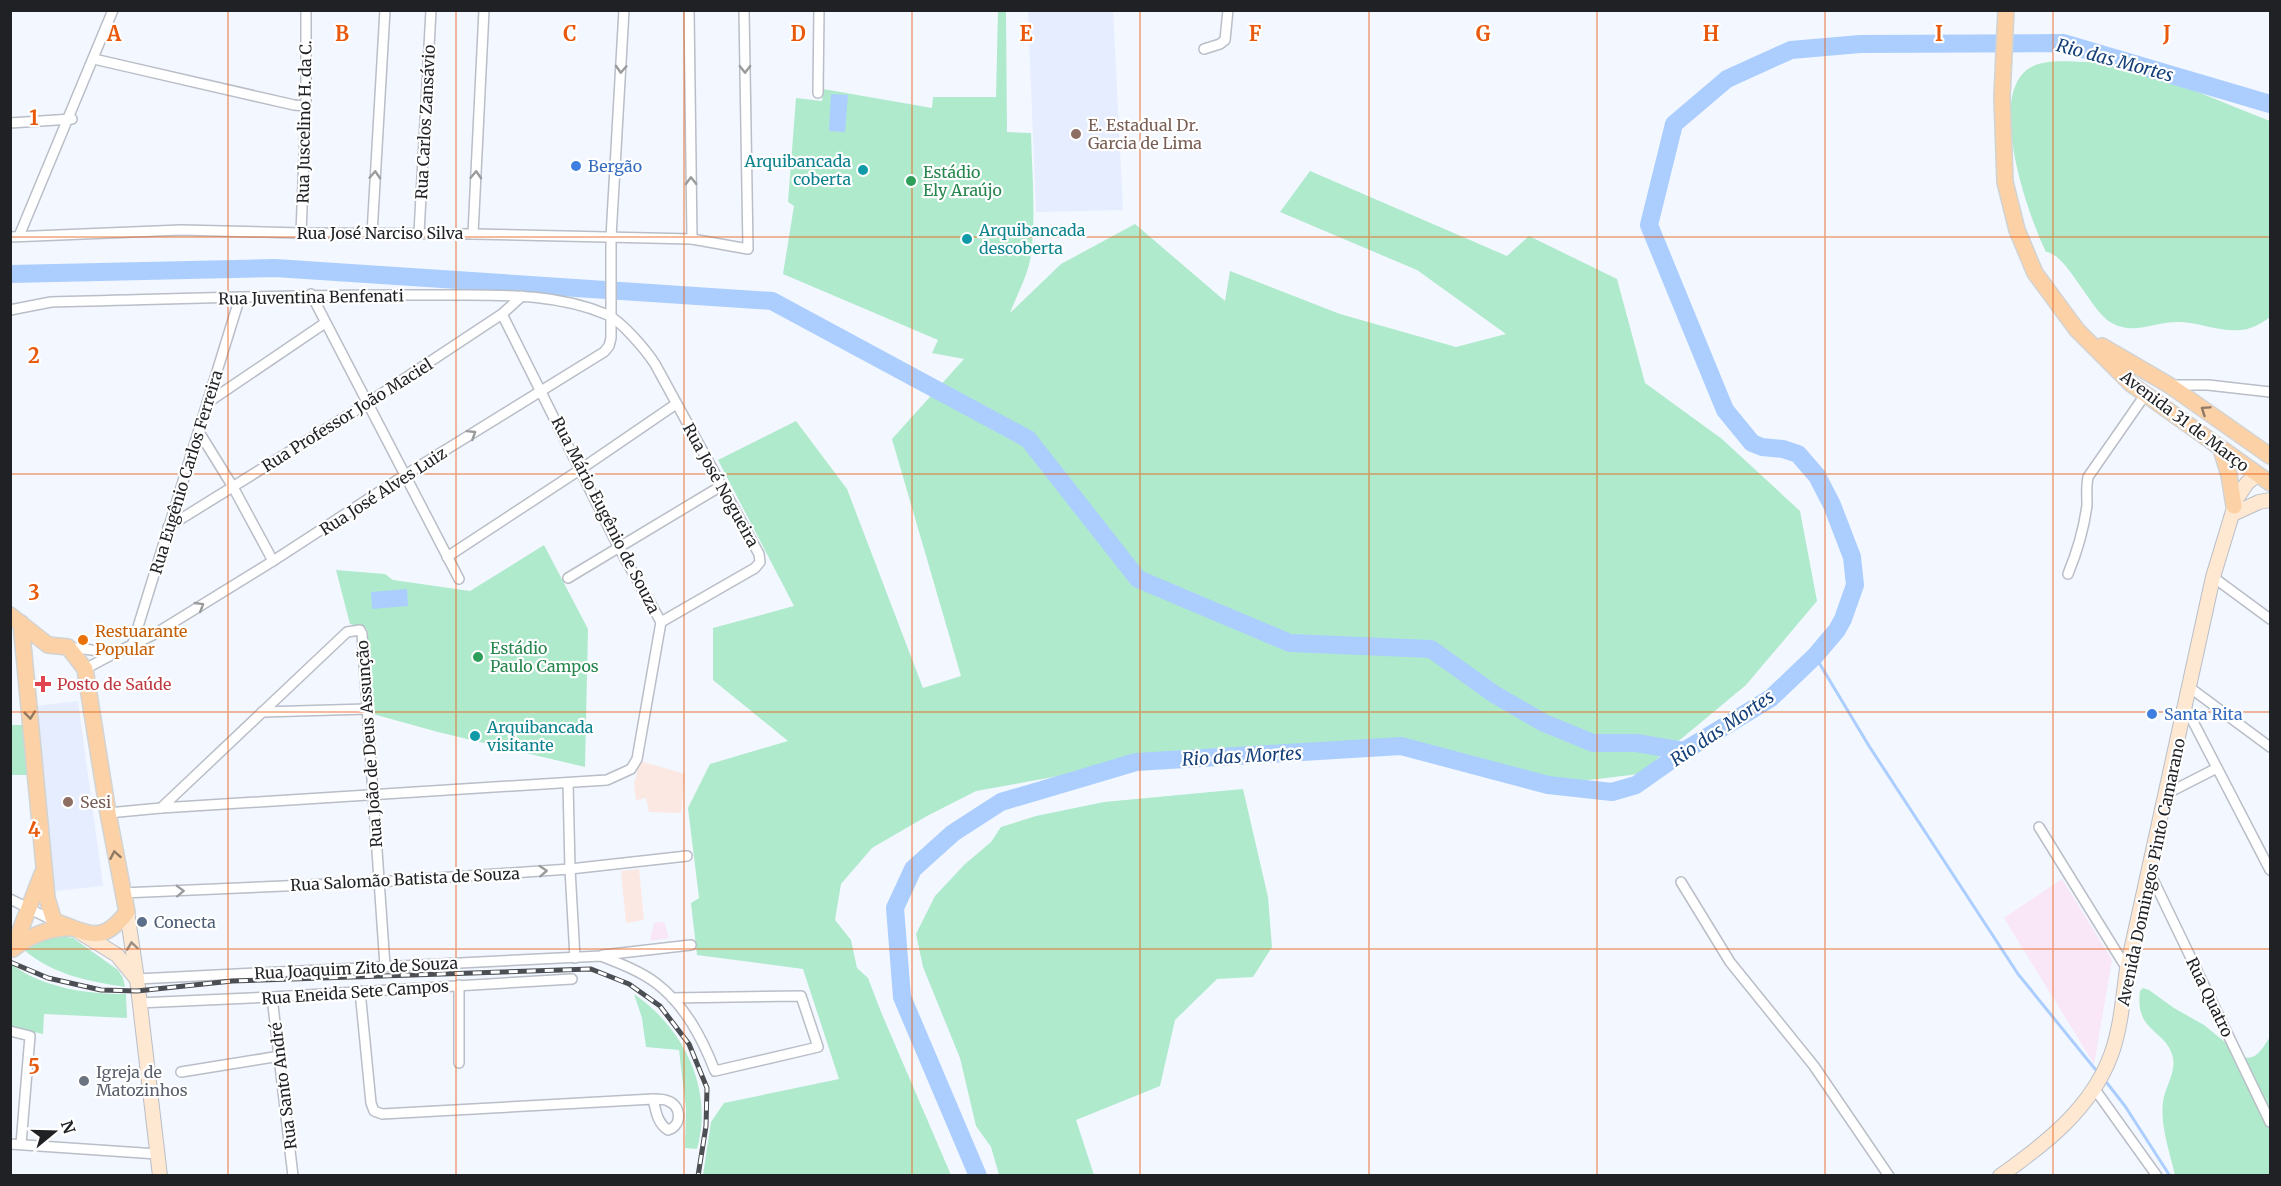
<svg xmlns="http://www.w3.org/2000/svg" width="2281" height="1186" font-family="Merriweather,serif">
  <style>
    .commercial { fill: #f9e6f6 }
    .industrial { fill: #fce8e2 }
    .built { fill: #e5edfe }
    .green { fill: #afeacc }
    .water { fill: #abceff }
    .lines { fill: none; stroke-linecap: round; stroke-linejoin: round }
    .stream { stroke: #abceff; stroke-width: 3 }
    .river { stroke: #abceff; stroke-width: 18 }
    .minor-casing { stroke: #b9bec7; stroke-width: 12 }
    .secondary-casing { stroke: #b9bec7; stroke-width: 16 }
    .primary-casing { stroke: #d2d3d3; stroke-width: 18 }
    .minor { stroke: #fff; stroke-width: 9 }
    .secondary { stroke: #fee8d2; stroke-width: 14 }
    .primary { stroke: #fcd1a6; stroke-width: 15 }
    .rail-casing { stroke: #4b4e52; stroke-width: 5 }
    .rail { stroke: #fff; stroke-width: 3; stroke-dasharray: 9; stroke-linecap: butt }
    .oneway { stroke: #9a9b9c }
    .oneway2 { stroke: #8e7965 }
    .oneway3 { stroke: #9a8e84 }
    .grid { fill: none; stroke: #e8590c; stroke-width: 1.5; stroke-opacity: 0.55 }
    .education-dot { fill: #8d6e63; stroke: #fff; stroke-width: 2 }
    .shop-dot { fill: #3f7fe0; stroke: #fff; stroke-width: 2 }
    .culture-dot { fill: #0f9aa8; stroke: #fff; stroke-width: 2 }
    .leisure-dot { fill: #2e9e5b; stroke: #fff; stroke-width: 2 }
    .food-dot { fill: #e8710a; stroke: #fff; stroke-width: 2 }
    .health-dot { fill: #e0444e; stroke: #fff; stroke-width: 2 }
    .service-dot { fill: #5c6f8a; stroke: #fff; stroke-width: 2 }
    .worship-dot { fill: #6b7280; stroke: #fff; stroke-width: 2 }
    .labels { text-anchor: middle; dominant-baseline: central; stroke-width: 4.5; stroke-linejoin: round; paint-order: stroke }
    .street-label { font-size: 16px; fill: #1f2124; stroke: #fff }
    .education-label { font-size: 16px; fill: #785e54; stroke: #fff; text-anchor: start }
    .culture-label { font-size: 16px; fill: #0d838f; stroke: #fff; text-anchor: start }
    .shop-label { font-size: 16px; fill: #366cbe; stroke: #fff; text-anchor: start }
    .leisure-label { font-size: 16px; fill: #27864d; stroke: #fff; text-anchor: start }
    .food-label { font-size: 16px; fill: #c56008; stroke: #fff; text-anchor: start }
    .health-label { font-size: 16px; fill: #be3a42; stroke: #fff; text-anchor: start }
    .service-label { font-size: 16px; fill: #4e5e75; stroke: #fff; text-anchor: start }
    .worship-label { font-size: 16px; fill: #5b616d; stroke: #fff; text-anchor: start }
    .water-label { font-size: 18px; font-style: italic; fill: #154079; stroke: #fff }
    .grid-label { font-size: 20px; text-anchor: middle; font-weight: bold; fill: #e8590c; stroke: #fff; stroke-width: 4.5; stroke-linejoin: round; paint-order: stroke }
  </style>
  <rect width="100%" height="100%" fill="#f3f7ff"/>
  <!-- commercial -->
  <g class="commercial">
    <polygon points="2062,879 2112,960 2094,1064 2004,918"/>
    <polygon points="664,922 669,938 650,941 654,923"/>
  </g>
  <!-- industrial -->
  <g class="industrial">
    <polygon points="640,761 685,774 681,813 649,812 646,798 636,800 634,784"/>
    <polygon points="639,869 644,920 626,923 621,871"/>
  </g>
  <!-- built -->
  <g class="built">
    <polygon points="1028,11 1113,11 1123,210 1036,212"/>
    <polygon points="78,701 103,886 54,891 35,706"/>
  </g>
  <!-- green -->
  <g class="green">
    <path d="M998 11H1006L1007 132 1031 133C1032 173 1036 216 1031 255 1028 276 1017 294 1010 313L1061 264 1135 224 1225 301 1230 271 1340 314 1456 347 1506 334 1417 270 1280 212 1310 171 1507 256 1529 236 1617 279 1645 383 1722 439 1800 511 1817 601 1746 685 1639 774 1548 785 1401 746 1136 762 976 791 927 816 872 848 841 884 835 920 851 940 857 968 868 978 881 1012 951 1175H703L711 1122 724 1103 839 1079 803 969 697 955 691 903 699 898 688 808 710 764 788 741 713 680V628L794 606 718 460 796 421 847 489 923 688 961 676 892 439 964 359 932 353 938 340 783 274 794 206 788 202 796 98 822 101 823 89 932 108 933 97H996Z"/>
    <path d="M2096 62C2157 72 2213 99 2270 121V317C2262 323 2252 329 2241 330 2219 332 2199 322 2177 322 2153 322 2133 336 2110 322 2090 309 2066 253 2046 252 2028 215 1987 98 2028 69 2046 57 2076 63 2096 62Z"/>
    <polygon points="544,545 588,629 585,767 438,732 373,714 367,629 350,624 336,570 385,574 393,580 470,591"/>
    <polygon points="11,725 23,725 27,775 11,775"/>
    <polygon points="1243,789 1268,897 1272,947 1253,977 1217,979 1175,1020 1160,1086 1076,1120 1094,1175 999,1175 991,1147 976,1126 960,1058 923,967 916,934 935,896 965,864 991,842 1001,827 1036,816 1104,802"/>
    <path d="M56 935 73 938 118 970 123 978 125 987C87 981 54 975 24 950L35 942Z"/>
    <path d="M12 965C44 988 87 994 126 994L127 1018 44 1014 43 1034 11 1027Z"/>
    <path d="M2143 988 2149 990 2174 1008 2204 1025 2243 1057C2257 1061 2263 1047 2270 1037V1175H2175C2170 1153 2160 1126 2163 1102 2165 1087 2176 1073 2173 1058 2168 1030 2134 1033 2140 991Z"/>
    <path d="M634 994C684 1028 714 1090 697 1149L685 1148 686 1109 679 1050 646 1047 642 1018Z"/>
  </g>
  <!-- water -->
  <g class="water">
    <polygon points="831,94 848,95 845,132 829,131"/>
    <polygon points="407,589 408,606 372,609 371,592"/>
  </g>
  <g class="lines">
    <!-- stream -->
    <g class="stream">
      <polyline points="1815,656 1869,746 2018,974 2095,1069"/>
      <polyline points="2107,1083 2125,1106 2170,1176"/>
    </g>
    <!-- river -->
    <g class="river">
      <polyline points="10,274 275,268 772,301 1028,439 1138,579 1290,643 1431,649 1494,694 1544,723 1593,743 1636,743 1684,751"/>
      <polyline points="978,1176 902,997 895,908 913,869 953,833 1001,802 1136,762 1401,746 1548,785 1612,792 1636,785 1684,751 1771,698 1815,656 1837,630 1843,619 1855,585 1852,557 1832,505 1817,476 1798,454 1783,449 1762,447 1752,443 1725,410 1649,225 1674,124 1727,79 1791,50 1860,44 2063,43 2270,104"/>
    </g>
    <defs>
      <g id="minor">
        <polyline points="689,10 692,239"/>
        <polyline points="1204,49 1220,44 1225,40 1228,10"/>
        <polyline points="94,59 294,105 306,106"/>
        <polyline points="818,93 819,10"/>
        <polyline points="10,123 72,119"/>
        <polyline points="301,233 306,106 306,10"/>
        <polyline points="419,233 431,10"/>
        <polyline points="372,234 385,10"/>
        <polyline points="473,234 484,10"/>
        <polyline points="19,236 113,10"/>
        <polyline points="10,237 181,230 301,233 473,234 692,239 748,249 744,10"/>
        <polyline points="311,294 459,579"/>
        <path d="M10 310 51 302C175 299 299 294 424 295 485 296 550 290 608 315 622 322 646 350 655 364L759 554 760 562 755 568 661 622"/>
        <polyline points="2171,385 2208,385 2270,392"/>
        <polyline points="207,403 325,323"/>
        <polyline points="199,432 233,487 273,561"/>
        <polyline points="168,527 366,404 502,314 522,296"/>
        <polyline points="447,557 581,469 676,404"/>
        <path d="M2068 574C2077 552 2084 529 2087 505 2087 495 2086 487 2088 477L2145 395"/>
        <polyline points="2213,577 2270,619"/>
        <polyline points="568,578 721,486"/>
        <polyline points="132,646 240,297"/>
        <polyline points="68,647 115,653 85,669"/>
        <polyline points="115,653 153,635 273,561 405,475 604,352 609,346 611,338 611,237 624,10"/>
        <polyline points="2189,687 2270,747"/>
        <polyline points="2186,708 2270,870"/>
        <polyline points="262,712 367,709"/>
        <polyline points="568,783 570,869 575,958"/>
        <polyline points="2166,794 2217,768"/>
        <polyline points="161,808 607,780 631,769 637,759 661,622 619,548 502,314"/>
        <polyline points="108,813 161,808 347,632 360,630 362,634 385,966"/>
        <polyline points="2039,827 2127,969"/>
        <polyline points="2149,871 2270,1122"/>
        <polyline points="1681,882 1730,962 1814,1066 1889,1176"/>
        <polyline points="122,893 378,882 570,869 687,856"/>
        <polyline points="10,899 54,921"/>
        <polyline points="603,955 691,945"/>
        <path d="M137 979 601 956C619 963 640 971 656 983 685 1005 702 1038 715 1071L818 1047 801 996 672 998"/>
        <polyline points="459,985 459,1063"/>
        <path d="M360 991 371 1103 374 1111 382 1114 653 1099C658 1099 664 1099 668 1101 682 1106 682 1126 668 1130 657 1123 656 1111 653 1099"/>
        <polyline points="272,997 293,1176"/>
        <polyline points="138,1003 272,997 572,979"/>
        <polyline points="10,1031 30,1036 21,1144"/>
        <polyline points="181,1072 280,1056"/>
        <polyline points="2094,1088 2157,1176"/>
        <polyline points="10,1144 157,1154"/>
      </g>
      <g id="secondary">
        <polyline points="2233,514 2259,502 2270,500"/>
        <polyline points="127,912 137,979 160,1176"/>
        <polyline points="81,933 117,955 135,977"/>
        <path d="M2000 1176C2045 1144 2091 1109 2111 1055 2121 1028 2123 997 2127 969L2213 577 2237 498 2247 483 2257 475"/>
      </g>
      <g id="primary">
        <polyline points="2006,10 2002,97 2005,182 2017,230 2035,273 2077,330 2131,384 2270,483"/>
        <polyline points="2102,346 2169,385 2270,456"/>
        <polyline points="2221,449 2229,475 2234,506"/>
        <path d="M10 615 48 645 68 647 85 669 108 813 127 912C101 946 89 933 54 921L47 898 21 623"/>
        <path d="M14 948C31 935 48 928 69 928"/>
        <polyline points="13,949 42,874"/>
      </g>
    </defs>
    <!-- minor casing -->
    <use href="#minor" class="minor-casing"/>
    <!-- secondary casing -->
    <use href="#secondary" class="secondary-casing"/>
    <!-- primary casing -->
    <use href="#primary" class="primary-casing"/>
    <!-- minor -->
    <use href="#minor" class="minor"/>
    <!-- secondary -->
    <use href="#secondary" class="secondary"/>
    <!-- primary -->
    <use href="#primary" class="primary"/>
    <defs>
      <polyline id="rail" points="10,962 48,978 101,990 137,991 232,981 591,969 629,984 660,1006 689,1044 707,1088 706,1126 698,1176"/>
    </defs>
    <!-- rail casing -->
    <use href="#rail" class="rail-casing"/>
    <!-- rail -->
    <use href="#rail" class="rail"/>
  </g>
  <!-- one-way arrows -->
  <defs><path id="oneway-chevron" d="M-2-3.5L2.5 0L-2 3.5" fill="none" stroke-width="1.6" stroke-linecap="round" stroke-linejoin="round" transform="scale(1.5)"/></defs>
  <g class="oneway">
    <use href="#oneway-chevron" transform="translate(621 69) rotate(93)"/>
    <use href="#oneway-chevron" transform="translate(745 69) rotate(89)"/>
    <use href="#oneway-chevron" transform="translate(375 175) rotate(-87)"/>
    <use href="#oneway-chevron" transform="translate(476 175) rotate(-87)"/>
    <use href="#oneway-chevron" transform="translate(691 181) rotate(-91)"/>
    <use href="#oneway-chevron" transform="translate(472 434) rotate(-32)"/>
    <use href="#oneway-chevron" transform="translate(200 606) rotate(-31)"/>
    <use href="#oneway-chevron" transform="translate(543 871) rotate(-4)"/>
    <use href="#oneway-chevron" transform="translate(180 891) rotate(-2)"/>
  </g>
  <g class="oneway2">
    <use href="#oneway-chevron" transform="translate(2205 410) rotate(-146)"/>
    <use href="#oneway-chevron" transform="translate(30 715) rotate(84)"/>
    <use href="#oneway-chevron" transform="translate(115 855) rotate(-100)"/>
  </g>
  <use class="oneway3" href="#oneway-chevron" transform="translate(132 946) rotate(-98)"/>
  <!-- grid -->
  <path class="grid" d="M228 10V1176M456 10V1176M684 10V1176M912 10V1176M1140 10V1176M1369 10V1176M1597 10V1176M1825 10V1176M2053 10V1176M10 237H2270M10 474H2270M10 712H2270M10 949H2270"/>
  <!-- markers -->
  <g class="education-dot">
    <circle cx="1076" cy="134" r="6"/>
    <circle cx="68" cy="802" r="6"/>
  </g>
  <g class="shop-dot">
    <circle cx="576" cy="166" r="6"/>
    <circle cx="2152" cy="714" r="6"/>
  </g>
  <g class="culture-dot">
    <circle cx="863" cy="170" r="6"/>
    <circle cx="967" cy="239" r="6"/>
    <circle cx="475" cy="736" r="6"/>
  </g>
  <g class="leisure-dot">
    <circle cx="911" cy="181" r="6"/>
    <circle cx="478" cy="657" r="6"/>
  </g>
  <circle class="food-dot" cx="83" cy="640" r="6"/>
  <path class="health-dot" d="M40 675h6v6h6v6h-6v6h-6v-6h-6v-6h6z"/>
  <circle class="service-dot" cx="142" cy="922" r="6"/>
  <circle class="worship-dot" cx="84" cy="1081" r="6"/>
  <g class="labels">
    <!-- street labels -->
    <g class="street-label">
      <text transform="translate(304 122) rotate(-89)">Rua Juscelino H. da C.</text>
      <text transform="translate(425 122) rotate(-87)">Rua Carlos Zansávio</text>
      <text x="380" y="233">Rua José Narciso Silva</text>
      <text transform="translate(311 297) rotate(-1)">Rua Juventina Benfenati</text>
      <text transform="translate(347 415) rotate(-32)">Rua Professor João Maciel</text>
      <text transform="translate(2185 421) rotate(37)">Avenida 31 de Março</text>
      <text transform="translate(186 472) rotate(-73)">Rua Eugênio Carlos Ferreira</text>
      <text transform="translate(721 485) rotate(61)">Rua José Nogueira</text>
      <text transform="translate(383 491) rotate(-33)">Rua José Alves Luiz</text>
      <text transform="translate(606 515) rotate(63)">Rua Mário Eugênio de Souza</text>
      <text transform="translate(369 744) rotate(-94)">Rua João de Deus Assunção</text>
      <text transform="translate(2151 872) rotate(-78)">Avenida Domingos Pinto Camarano</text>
      <text transform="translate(405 879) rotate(-3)">Rua Salomão Batista de Souza</text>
      <text transform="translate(356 968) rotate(-3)">Rua Joaquim Zito de Souza</text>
      <text transform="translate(355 992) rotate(-4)">Rua Eneida Sete Campos</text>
      <text transform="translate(2210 997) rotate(64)">Rua Quatro</text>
      <text transform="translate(283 1086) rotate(-97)">Rua Santo André</text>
    </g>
    <!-- education labels -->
    <g class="education-label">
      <text x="1088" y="125">E. Estadual Dr.<tspan x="1088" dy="18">Garcia de Lima</tspan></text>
      <text x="80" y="802">Sesi</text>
    </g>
    <!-- culture labels -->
    <g class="culture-label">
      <text x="851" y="161" text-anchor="end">Arquibancada<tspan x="851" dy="18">coberta</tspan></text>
      <text x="979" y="230">Arquibancada<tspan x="979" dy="18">descoberta</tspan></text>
      <text x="487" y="727">Arquibancada<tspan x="487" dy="18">visitante</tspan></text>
    </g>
    <!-- shop labels -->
    <g class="shop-label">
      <text x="588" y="166">Bergão</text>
      <text x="2164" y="714">Santa Rita</text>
    </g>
    <!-- leisure labels -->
    <g class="leisure-label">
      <text x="923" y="172">Estádio<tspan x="923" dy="18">Ely Araújo</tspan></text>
      <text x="490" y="648">Estádio<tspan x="490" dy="18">Paulo Campos</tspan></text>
    </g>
    <!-- food labels -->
    <g class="food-label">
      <text x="95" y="631">Restuarante<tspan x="95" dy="18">Popular</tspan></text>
    </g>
    <!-- health labels -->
    <g class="health-label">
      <text x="57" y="684">Posto de Saúde</text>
    </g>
    <!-- service labels -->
    <g class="service-label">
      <text x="154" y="922">Conecta</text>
    </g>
    <!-- worship labels -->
    <g class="worship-label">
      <text x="96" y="1072">Igreja de<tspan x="96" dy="18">Matozinhos</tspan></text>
    </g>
    <!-- water labels -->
    <g class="water-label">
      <text transform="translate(2115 60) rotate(15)">Rio das Mortes</text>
      <text transform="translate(1722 728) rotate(-34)">Rio das Mortes</text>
      <text transform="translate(1242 756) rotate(-3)">Rio das Mortes</text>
    </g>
  </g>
  <g class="grid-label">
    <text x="114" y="41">A</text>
    <text x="342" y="41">B</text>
    <text x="570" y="41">C</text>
    <text x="798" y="41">D</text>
    <text x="1026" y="41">E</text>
    <text x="1255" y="41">F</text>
    <text x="1483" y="41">G</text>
    <text x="1711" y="41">H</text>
    <text x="1939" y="41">I</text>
    <text x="2167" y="41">J</text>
    <text x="34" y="125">1</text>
    <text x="34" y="363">2</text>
    <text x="34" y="600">3</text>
    <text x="34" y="837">4</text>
    <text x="34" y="1074">5</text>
  </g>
  <!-- border -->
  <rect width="2281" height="1186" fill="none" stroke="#1f2124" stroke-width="24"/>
  <!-- north arrow -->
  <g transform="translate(54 1132) rotate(71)" stroke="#ffffff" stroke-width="4.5" paint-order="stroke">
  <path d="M0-4.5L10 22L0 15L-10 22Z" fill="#1f2124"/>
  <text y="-9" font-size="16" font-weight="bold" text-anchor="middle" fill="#1f2124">N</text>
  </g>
</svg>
